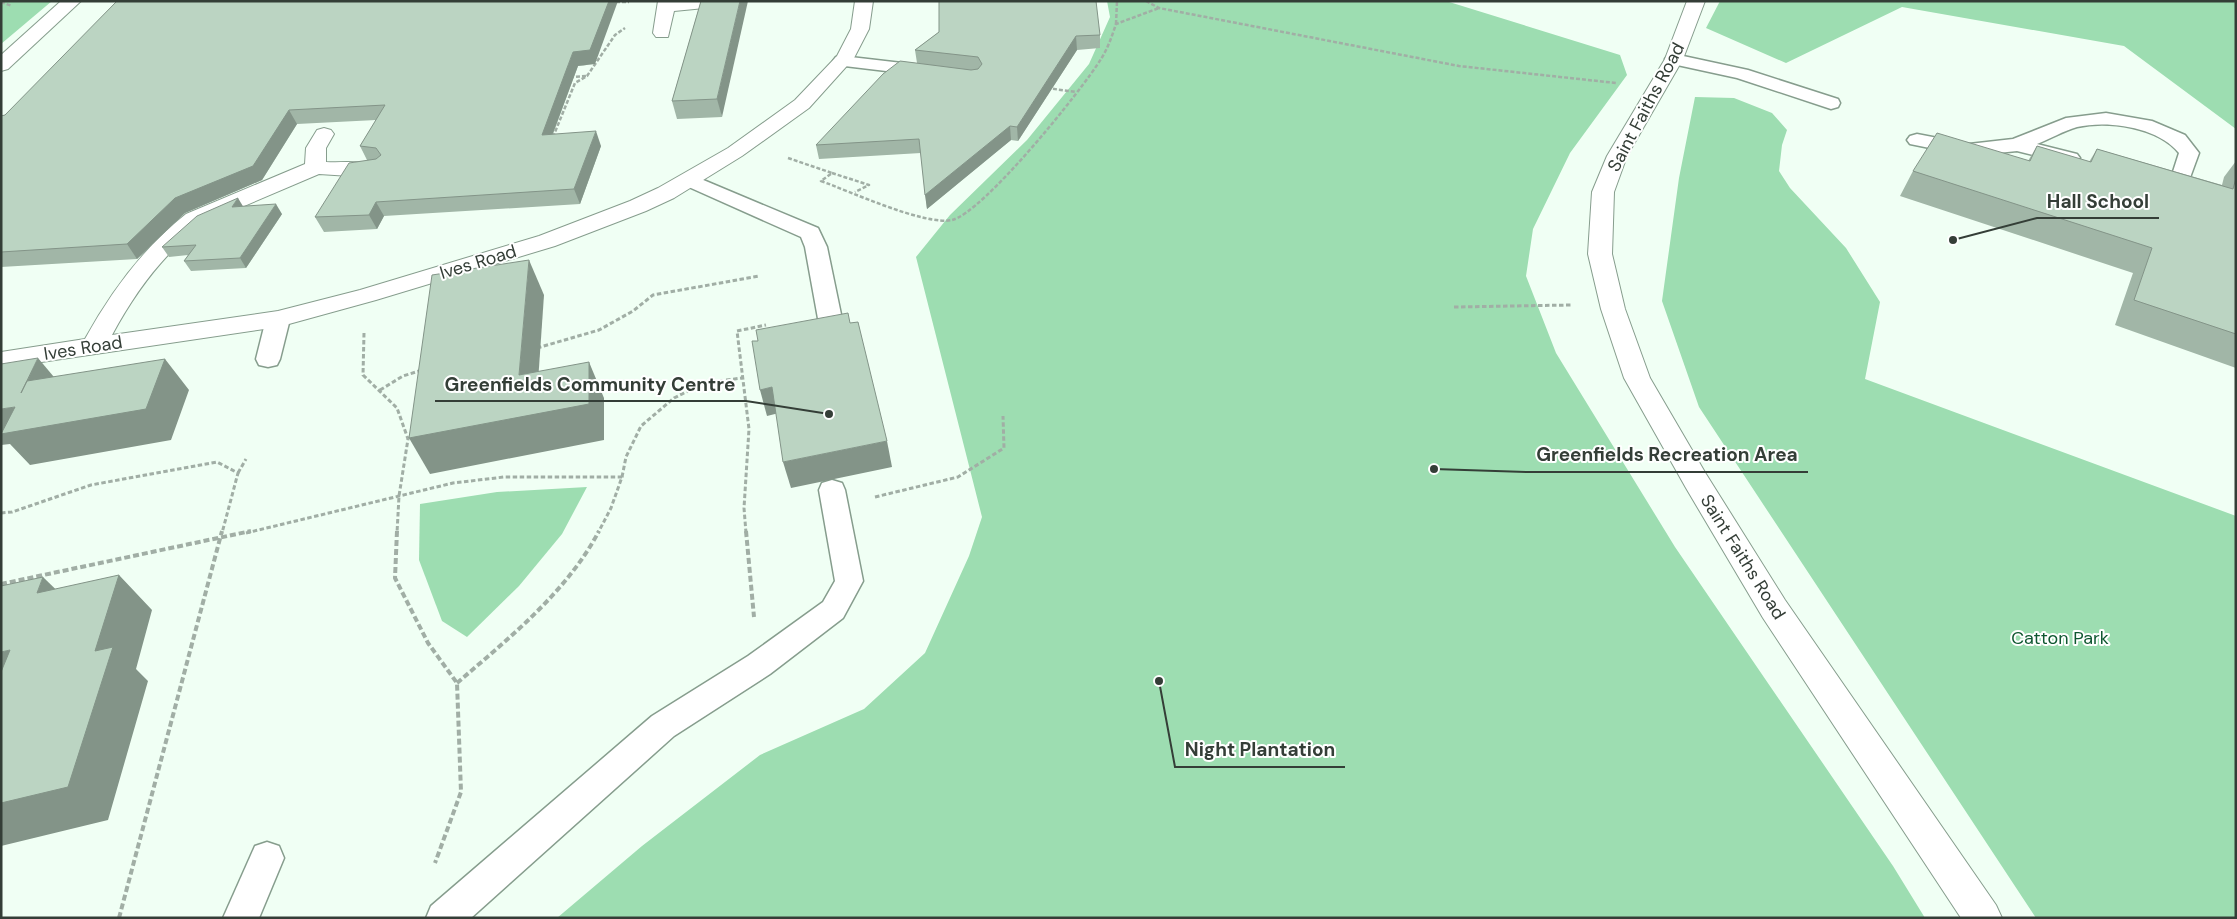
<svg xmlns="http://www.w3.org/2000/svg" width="2237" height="919" font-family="'DM Sans',sans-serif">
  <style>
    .green { fill: #9dddb1 }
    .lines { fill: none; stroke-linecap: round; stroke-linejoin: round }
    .lane-casing { stroke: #869d8d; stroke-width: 3 }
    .street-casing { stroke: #869d8d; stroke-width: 2 }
    .secondary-casing { stroke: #869d8d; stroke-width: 2 }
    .path-far2 { stroke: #a1aea5; stroke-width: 2.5; stroke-dasharray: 4 2; stroke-linecap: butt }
    .path-far1 { stroke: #a1aea5; stroke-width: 3; stroke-dasharray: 4.5 2.5; stroke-linecap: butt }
    .path { stroke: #a1aea5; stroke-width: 4; stroke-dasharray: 6 3; stroke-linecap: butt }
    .lane { fill: #fff; fill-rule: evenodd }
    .street { fill: #fff; fill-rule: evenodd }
    .secondary { fill: #fff; fill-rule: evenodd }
    .wall { fill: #a1b6a7 }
    .shaded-wall { fill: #839488 }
    .building { fill: #bbd4c2; stroke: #839488 }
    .labels { text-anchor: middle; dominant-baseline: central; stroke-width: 4; stroke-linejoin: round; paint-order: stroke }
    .street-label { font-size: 18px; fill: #343e37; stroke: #fff }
    .park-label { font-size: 18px; fill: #0e5730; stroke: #fff }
    .leader { fill: none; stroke: #343e37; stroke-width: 2 }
    .callout-dot { fill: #343e37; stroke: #fff; stroke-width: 2 }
    .callout-label { font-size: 19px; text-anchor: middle; font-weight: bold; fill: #343e37; stroke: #fff; stroke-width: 4; stroke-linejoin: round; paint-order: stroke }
  </style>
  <rect width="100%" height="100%" fill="#f0fff4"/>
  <!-- green -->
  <g class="green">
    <polygon points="1,1 52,1 1,44"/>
    <polygon points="1107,1 1446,1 1620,55 1627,75 1570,153 1533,229 1526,276 1556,353 1675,547 1893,866 1925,918 557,918 642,846 760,755 864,709 925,653 969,556 982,517 916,257 950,215 1027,140 1089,64 1110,17"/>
    <polygon points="1720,1 2236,1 2236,129 2124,46 1902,7 1786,63 1706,28"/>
    <polygon points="1695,97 1734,98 1772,113 1787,130 1782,145 1779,171 1790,188 1846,248 1880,302 1865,379 2236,516 2236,918 2036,918 1699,407 1662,301 1679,178"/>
    <polygon points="587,487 562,534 519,586 467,637 442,621 419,560 420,504 497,492"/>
  </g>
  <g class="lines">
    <defs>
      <g id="lane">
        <polygon points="1674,54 1748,70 1838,99 1840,103 1838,107 1831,109 1737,78 1668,63 1665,59 1668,55"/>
        <polygon points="842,56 928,66 934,67 937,71 934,75 928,76 836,65 833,61 836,57"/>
        <path d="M2106 113 2152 121 2185 135 2199 153 2184 194C2174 197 2156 194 2150 185L2153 181 2160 179 2170 181 2179 153C2158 127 2108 120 2077 127 2063 131 2050 139 2037 144L2077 154 2080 158 2077 162 2070 164 2017 151 1969 156 1910 144 1907 140 1910 136 1917 134 1969 144 2013 139 2066 118Z"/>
        <polygon points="689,174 818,228 827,247 843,324 839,329 831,332 823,329 819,324 805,247 801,237 682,184 679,180 682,176"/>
        <polygon points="278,312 286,314 290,319 280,359 277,365 268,367 259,365 256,359 266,319 270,314"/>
        <polygon points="832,480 842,483 845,490 863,581 843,618 770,674 674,736 471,918 426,918 431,906 652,716 748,656 823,602 835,581 819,490 822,483"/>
        <polygon points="267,842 279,846 284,858 259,918 223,918 255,846"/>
      </g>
      <g id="street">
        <polygon points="61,1 81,1 8,69 1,71 1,55"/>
        <polygon points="658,1 723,1 724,2 721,6 715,7 674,11 668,37 656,37 653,33"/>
        <path d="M855 1H873L869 29 854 58 809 108 742 156 674 198 646 211 555 246 376 300 278 327 1 368V352L85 339C111 292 143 248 186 214L305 164 306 148 317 130 324 128 331 130 334 134 326 148V162C344 163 369 160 383 164L387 168 383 172 350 176 319 174 202 224C163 254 135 292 112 335L278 311 360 290 539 236 630 201 658 188 728 148 795 100 837 56 851 29Z"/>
      </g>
      <polygon id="secondary" points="1687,1 1705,1 1683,59 1627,156 1614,192 1612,254 1625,309 1650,378 1706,474 1785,600 1996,905 2002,918 1961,918 1763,618 1686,488 1624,378 1601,309 1588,254 1592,192 1607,156 1665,59"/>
    </defs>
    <!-- lane casing -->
    <use href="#lane" class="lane-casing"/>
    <!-- street casing -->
    <use href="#street" class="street-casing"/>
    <!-- secondary casing -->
    <use href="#secondary" class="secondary-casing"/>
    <!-- path-far2 -->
    <g class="path-far2">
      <polyline points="1146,1 1159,8 1459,66 1616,83"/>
      <polyline points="1,2 12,6"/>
      <polyline points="616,2 629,2"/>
      <polyline points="1116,24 1117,1"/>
      <polyline points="570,77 587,76"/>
      <polyline points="1047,88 1076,92"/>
      <polyline points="553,137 575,83 587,76 615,35 625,28"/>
      <path d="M788 158 832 173 821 181C849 191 925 226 952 220 983 213 1082 90 1101 59 1108 48 1112 36 1116 24L1159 8"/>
      <polyline points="832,173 869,185 855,192"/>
    </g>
    <!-- path-far1 -->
    <g class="path-far1">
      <polyline points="1454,307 1571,305"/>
      <polyline points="364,333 363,375 397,408 408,439 399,496 397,533"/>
      <polyline points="537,348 599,330 633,311 653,295 759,276"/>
      <polyline points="380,390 403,376 422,370"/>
      <polyline points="238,473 246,459"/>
      <polyline points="622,477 626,457 641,426 674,398 704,383 742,378"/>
      <polyline points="875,497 958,477 1004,448 1003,416"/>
      <polyline points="1,513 12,512 91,485 217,462 238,473 222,533"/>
      <polyline points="246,533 453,483 504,477 622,477 611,508 598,533"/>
      <polyline points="746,533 744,508 749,429 737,331 766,325"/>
    </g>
    <!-- path -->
    <g class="path">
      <polyline points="397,531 395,578 428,643 457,683 461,792 435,863"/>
      <polyline points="746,531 754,617"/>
      <polyline points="1,584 251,531"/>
      <path d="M457 683C508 639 567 592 599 531"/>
      <polyline points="119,918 222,531"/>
    </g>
    <!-- lane -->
    <use href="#lane" class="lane"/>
    <!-- street -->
    <use href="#street" class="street"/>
    <!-- secondary -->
    <use href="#secondary" class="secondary"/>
  </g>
  <!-- wall -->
  <g class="wall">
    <polygon points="701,1 722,117 677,119 672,101"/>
    <polygon points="939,32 1100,35 1100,48 1077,50 1018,141 1011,140 927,209 921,153 819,159 816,145 917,63 915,50"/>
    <polygon points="595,64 578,66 553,134 601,146 580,204 384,216 377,229 324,232 315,217 367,160 360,146 376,120 297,124 262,180 185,213 137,259 1,267 1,116"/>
    <polygon points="2037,146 2089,162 2097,149 2222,185 2224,177 2236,161 2236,368 2115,325 2133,273 1900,196 1913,171 2028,161"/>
    <polygon points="242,206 282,214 246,268 191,271 184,261 188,255 169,257 162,247"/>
  </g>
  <!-- shaded-wall -->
  <g class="shaded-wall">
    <polygon points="609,1 618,1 595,64 578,66 547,149 542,135 573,52"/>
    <polygon points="740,1 748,1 722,117 717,99"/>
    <polygon points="1076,36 1077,50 1018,141 1017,127"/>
    <polygon points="289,110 297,124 262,180 185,213 137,259 127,244 175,198"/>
    <polygon points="1010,126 1011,140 927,209 925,195"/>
    <polygon points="596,131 601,146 580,204 574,189"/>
    <polygon points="238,198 244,208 232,207"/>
    <polygon points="376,202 384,216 377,229 369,215"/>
    <polygon points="276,204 282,214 246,268 240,258"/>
    <polygon points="529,260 544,295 536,411 519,375"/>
    <polygon points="38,358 64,389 21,393"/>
    <polygon points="165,359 189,390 171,440 30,465 10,444 1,445 1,409 15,407"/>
    <polygon points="589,362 604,398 604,440 430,474 409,438"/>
    <polygon points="772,387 779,413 767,416 760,390"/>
    <polygon points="887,441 892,467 791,488 783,462"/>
    <polygon points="119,575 152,610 136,669 148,681 108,820 1,846 1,803"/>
    <polygon points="43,577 79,612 37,593"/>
    <polygon points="10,650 1,695 1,652"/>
  </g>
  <!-- building -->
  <g class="building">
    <polygon points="117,1 609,1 590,50 573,52 542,135 596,131 574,189 376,202 369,215 315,217 349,163 376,159 381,155 376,148 360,146 385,105 289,110 253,166 175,198 127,244 1,252 1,116 5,115"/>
    <polygon points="701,1 740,1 717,99 672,101"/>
    <polygon points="939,1 1096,1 1100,35 1076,36 1017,127 1010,126 925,195 919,139 816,145 883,74 900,61 971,70 978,69 982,64 978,57 915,50 939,32"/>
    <polygon points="1937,133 2030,161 2037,146 2091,162 2097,149 2233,189 2236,178 2236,334 2134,300 2152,248 1913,171"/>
    <polygon points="238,198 232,207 276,204 240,258 184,261 196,245 162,247 197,216"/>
    <polygon points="529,260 519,375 589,362 589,404 409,438 432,275"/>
    <polygon points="848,313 850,323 858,322 887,441 783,462 772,387 760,390 752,341 758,341 756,330"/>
    <polygon points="38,358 21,393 27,381 165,359 146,409 1,434 15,407 1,409 1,364"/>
    <polygon points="119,575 95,651 113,647 68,787 1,803 1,672 10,650 1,652 1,586 43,577 37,593"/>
  </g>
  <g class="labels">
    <!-- street labels -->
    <g class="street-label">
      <text transform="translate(1646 107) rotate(-62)">Saint Faiths Road</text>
      <text transform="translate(478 262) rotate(-17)">Ives Road</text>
      <text transform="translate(83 348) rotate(-9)">Ives Road</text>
      <text transform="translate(1743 557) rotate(58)">Saint Faiths Road</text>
    </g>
    <!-- park labels -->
    <g class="park-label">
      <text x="2060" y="638">Catton Park</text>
    </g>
  </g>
  <!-- callouts -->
  <path class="leader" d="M1953 240L2037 218H2159M829 414L746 401H435M1434 469L1526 472H1808M1159 681L1175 767H1345"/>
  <g class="callout-dot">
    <circle cx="1953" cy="240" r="5"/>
    <circle cx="829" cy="414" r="5"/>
    <circle cx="1434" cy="469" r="5"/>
    <circle cx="1159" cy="681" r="5"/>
  </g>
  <g class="callout-label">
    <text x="2098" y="208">Hall School</text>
    <text x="590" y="391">Greenfields Community Centre</text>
    <text x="1667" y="461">Greenfields Recreation Area</text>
    <text x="1260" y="756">Night Plantation</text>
  </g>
  <!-- border -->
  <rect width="2237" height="919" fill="none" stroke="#343e37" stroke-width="5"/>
</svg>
